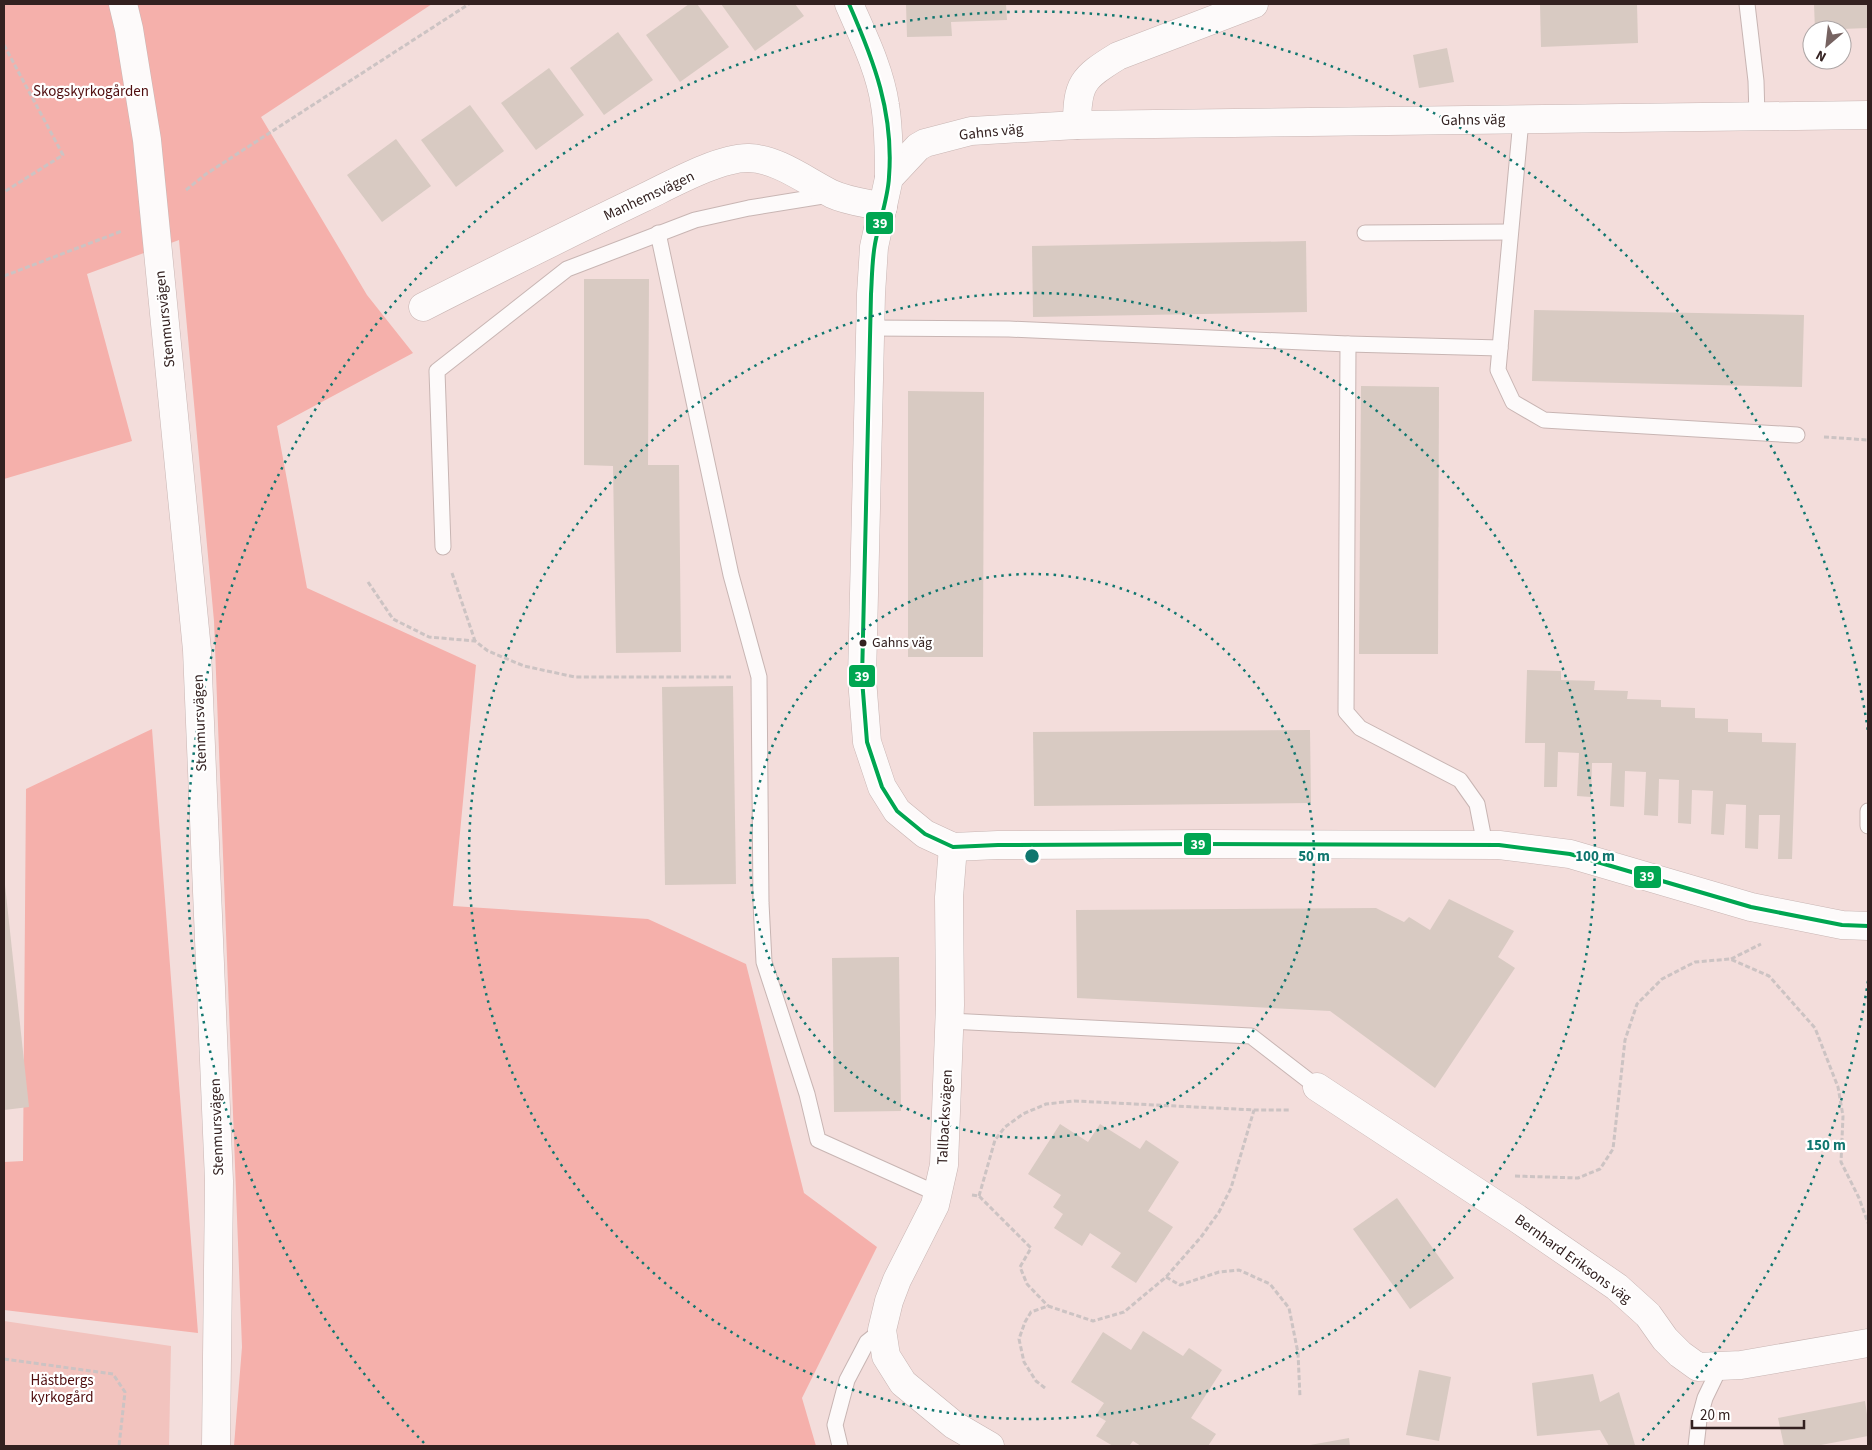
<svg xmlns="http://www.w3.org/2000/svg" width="1872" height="1450" font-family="'Source Sans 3',sans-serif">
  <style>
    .green { fill: #f2c3be }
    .forest { fill: #f5b0ab }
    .building { fill: #d8cac2 }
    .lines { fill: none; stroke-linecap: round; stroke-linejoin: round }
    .lane-casing { stroke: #c8b5b3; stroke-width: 17 }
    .street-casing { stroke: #c8b5b3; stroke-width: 29 }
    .secondary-casing { stroke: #c8b5b3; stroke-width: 29 }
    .path { stroke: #ccc3c3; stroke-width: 3; stroke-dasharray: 5 2.5; stroke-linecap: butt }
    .lane { stroke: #fdfafa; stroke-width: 15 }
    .street { stroke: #fdfafa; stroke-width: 28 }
    .secondary { stroke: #fdfafa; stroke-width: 28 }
    .bus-1-casing { stroke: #fff; stroke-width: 8 }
    .bus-1 { stroke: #00a651; stroke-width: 4 }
    .ring { fill: none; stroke: #0f766e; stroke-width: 2.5; stroke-dasharray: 2.5 5 }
    .bus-dot { fill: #332120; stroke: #fff; stroke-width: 2 }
    .labels { text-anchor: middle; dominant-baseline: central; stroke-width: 4.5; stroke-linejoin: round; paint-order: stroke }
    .bus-label { font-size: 14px; fill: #332120; stroke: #fff; text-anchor: start }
    .park-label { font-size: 15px; fill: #500e0f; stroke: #fff }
    .street-label { font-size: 15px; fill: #332120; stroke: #fff }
    .centre { fill: #0f766e; stroke: #fff; stroke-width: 2.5 }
    .ring-label { font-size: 15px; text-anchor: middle; font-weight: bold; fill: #0f766e; stroke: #fff; stroke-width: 4.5; stroke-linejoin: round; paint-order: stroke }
    .line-badge { stroke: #fff; stroke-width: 2 }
    .badge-label { font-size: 14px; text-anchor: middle; font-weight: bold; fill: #fff }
  </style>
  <rect width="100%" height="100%" fill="#f3dddb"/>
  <!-- green -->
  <polygon class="green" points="4,1321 171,1346 169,1446 4,1446"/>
  <!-- forest -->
  <g class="forest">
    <polygon points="4,4 432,4 261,117 367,295 413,353 277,426 307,588 476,665 453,906 648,919 746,964 804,1193 877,1247 802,1398 816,1446 234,1446 242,1347 214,621 179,240 87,274 132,441 4,479"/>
    <polygon points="152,729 198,1333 4,1310 4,1162 23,1161 26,789"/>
  </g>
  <!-- building -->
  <g class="building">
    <polygon points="689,4 697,4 729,47 680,82 646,35"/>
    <polygon points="721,4 795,4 804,16 755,51"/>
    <polygon points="906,4 1006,4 1007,20 951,22 952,36 907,37"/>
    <polygon points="1540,4 1637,4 1638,43 1541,47"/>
    <polygon points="1814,4 1868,4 1868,28 1815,30"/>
    <polygon points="618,32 653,80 604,115 570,68"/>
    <polygon points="1447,48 1454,82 1419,88 1413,55"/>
    <polygon points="549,68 584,115 536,150 501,103"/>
    <polygon points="470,105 504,151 456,187 421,140"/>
    <polygon points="396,139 431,186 382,222 347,175"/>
    <polygon points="1306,241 1307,312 1033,317 1032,246"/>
    <polygon points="584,279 649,279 648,465 679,465 681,652 616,653 613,466 584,465"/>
    <polygon points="1534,310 1804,315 1802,387 1532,381"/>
    <polygon points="1361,386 1439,387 1438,654 1359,654"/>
    <polygon points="908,391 984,392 983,657 908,657"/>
    <polygon points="1527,670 1561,671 1561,680 1595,681 1594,690 1628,691 1627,699 1661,700 1661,707 1695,708 1695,718 1728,719 1728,732 1762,733 1762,742 1796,743 1792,859 1778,859 1780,815 1759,815 1758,849 1745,848 1746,805 1726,804 1724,835 1711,834 1713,791 1692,790 1691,824 1678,823 1679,780 1659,779 1658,816 1644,815 1646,772 1625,771 1624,807 1610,806 1612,763 1592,763 1591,797 1577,796 1579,753 1558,752 1557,787 1544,787 1545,743 1525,743"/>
    <polygon points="733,686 736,884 665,885 662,687"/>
    <polygon points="1310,730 1311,803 1034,806 1033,732"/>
    <polygon points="5,885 29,1107 4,1110 4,886"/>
    <polygon points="1449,899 1514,931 1498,957 1515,968 1435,1088 1330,1011 1077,998 1076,910 1376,908 1404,922 1409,917 1430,930"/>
    <polygon points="899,957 901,1111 834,1112 832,958"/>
    <polygon points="1060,1124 1088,1142 1100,1124 1140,1149 1146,1140 1179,1162 1148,1211 1173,1227 1136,1283 1111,1267 1121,1253 1090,1233 1082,1246 1054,1228 1063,1214 1053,1207 1061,1195 1028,1174"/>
    <polygon points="1397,1198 1454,1278 1410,1309 1353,1229"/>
    <polygon points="1143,1331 1183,1356 1189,1348 1222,1370 1191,1418 1216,1434 1208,1446 1141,1446 1133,1441 1129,1446 1113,1446 1096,1436 1106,1421 1096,1415 1104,1403 1071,1382 1103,1332 1131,1350"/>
    <polygon points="1419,1370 1451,1377 1439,1441 1406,1435"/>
    <polygon points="1593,1374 1600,1402 1619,1392 1635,1445 1609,1446 1600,1430 1537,1436 1532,1383"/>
    <polygon points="1865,1401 1868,1421 1868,1436 1821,1445 1821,1446 1784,1446 1778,1418"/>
    <polygon points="1349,1438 1350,1446 1310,1446 1310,1445"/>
  </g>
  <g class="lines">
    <defs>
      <g id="lane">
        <polyline points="1747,4 1756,81 1757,117"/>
        <polyline points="1521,120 1498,370 1513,402 1544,420 1797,435"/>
        <polyline points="658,233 731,575 759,677 761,903 764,962 807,1094 818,1140 938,1194"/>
        <polyline points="1365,233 1510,232"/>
        <polyline points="870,328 1009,329 1348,344 1500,348"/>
        <polyline points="1348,344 1346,712 1360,728 1460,780 1477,804 1485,845"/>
        <polyline points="443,547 437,371 567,269 695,220 749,208 829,195"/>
        <polyline points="1868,811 1868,826"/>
        <polyline points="950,1021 1251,1036 1317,1087"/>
        <polyline points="840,1446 835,1425 847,1380 867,1342 882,1330"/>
        <polyline points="1696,1446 1699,1420 1705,1398 1720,1367"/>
      </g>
      <g id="street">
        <polyline points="123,4 129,29 147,140 197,650 219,1181 216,1446"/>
        <polyline points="1868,115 1077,125 971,131 925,143 918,147 889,178 874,247 871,294 862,679 867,742 882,787 897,811 925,834 953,847 998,845 1203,844 1499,845 1570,854 1751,907 1842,925 1868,926"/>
        <path d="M1077 125C1077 84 1082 78 1118 56L1254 4"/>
        <path d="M423 307C496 270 570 233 643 198 670 185 720 157 749 158 778 159 806 181 832 194 847 201 866 203 883 207"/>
        <polyline points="953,847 949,897 950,1005 944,1165 935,1205 897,1280 889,1301 882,1330 886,1356 903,1383 954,1425 990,1446"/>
        <polyline points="1317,1087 1515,1217 1617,1287 1648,1315 1665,1339 1680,1354 1698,1367 1741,1365 1868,1343"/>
      </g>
      <path id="secondary" d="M849 4C863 36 880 70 885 105 889 129 889 154 889 178"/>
    </defs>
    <!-- lane casing -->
    <use href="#lane" class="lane-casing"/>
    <!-- street casing -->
    <use href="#street" class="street-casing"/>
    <!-- secondary casing -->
    <use href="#secondary" class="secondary-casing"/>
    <!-- path -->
    <g class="path">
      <polyline points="4,45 63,155 4,192"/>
      <polyline points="186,190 206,174 469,4"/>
      <polyline points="4,276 122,231"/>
      <polyline points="1824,437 1868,440"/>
      <polyline points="452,573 475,641"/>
      <polyline points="368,582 393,619 429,637 475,641 488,651 524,666 575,677 731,677"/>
      <polyline points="1731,959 1761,944"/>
      <polyline points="1515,1176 1578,1178 1600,1169 1613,1149 1625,1040 1637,1004 1662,979 1695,962 1730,959 1769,976 1815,1028 1838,1087 1843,1116 1841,1162 1859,1198 1868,1223"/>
      <polyline points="972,1195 979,1196 1031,1248 1020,1267 1027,1284 1048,1306"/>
      <polyline points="979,1196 995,1140 1005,1127 1023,1114 1046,1104 1074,1101 1254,1110 1291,1110"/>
      <polyline points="1166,1277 1180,1285 1219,1272 1239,1270 1270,1284 1289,1308 1298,1353 1300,1397"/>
      <polyline points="4,1359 113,1374 125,1392 119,1446"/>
      <polyline points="1045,1388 1036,1381 1024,1362 1019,1339 1025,1322 1031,1312 1048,1306 1093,1321 1124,1312 1166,1277 1201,1237 1219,1212 1231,1188 1254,1110"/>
    </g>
    <!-- lane -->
    <use href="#lane" class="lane"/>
    <!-- street -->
    <use href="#street" class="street"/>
    <!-- secondary -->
    <use href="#secondary" class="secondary"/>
    <defs>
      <path id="bus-1" d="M849 4C874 61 894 113 889 177 888 199 879 222 875 244 872 260 872 278 871 294L862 679 867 742 882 787 897 811 925 834 953 847 998 845 1203 844 1499 845 1570 854 1751 907 1842 925 1868 926"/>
    </defs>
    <!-- bus-1 casing -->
    <use href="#bus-1" class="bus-1-casing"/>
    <!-- bus-1 -->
    <use href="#bus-1" class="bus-1"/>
  </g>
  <!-- distance rings -->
  <g class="ring">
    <circle cx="1032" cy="856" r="282"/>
    <circle cx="1032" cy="856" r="563"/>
    <path d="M1868 981A845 845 0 0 1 1640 1443M424 1443A845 845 0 1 1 1868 731"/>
  </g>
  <!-- markers -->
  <circle class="bus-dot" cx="863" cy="643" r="4.5"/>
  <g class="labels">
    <!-- bus labels -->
    <g class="bus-label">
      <text x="872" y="643">Gahns väg</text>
    </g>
    <!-- park labels -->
    <g class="park-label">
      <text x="91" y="91">Skogskyrkogården</text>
      <text x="62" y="1380">Hästbergs<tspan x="62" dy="17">kyrkogård</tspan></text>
    </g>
    <!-- street labels -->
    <g class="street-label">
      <text transform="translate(1473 120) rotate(-1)">Gahns väg</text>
      <text transform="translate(991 132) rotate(-6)">Gahns väg</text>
      <text transform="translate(649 196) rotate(-25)">Manhemsvägen</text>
      <text transform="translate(165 319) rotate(-96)">Stenmursvägen</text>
      <text transform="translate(200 723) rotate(-92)">Stenmursvägen</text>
      <text transform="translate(945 1117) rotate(-87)">Tallbacksvägen</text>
      <text transform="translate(217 1127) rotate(-92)">Stenmursvägen</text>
      <text transform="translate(1573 1259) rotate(36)">Bernhard Eriksons väg</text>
    </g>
  </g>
  <circle cx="1032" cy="856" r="8" class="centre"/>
  <g class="ring-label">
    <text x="1314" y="861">50 m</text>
    <text x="1595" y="861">100 m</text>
    <text x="1826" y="1150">150 m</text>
  </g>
  <g class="line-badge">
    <rect x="865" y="211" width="29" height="24" rx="5" fill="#00a651"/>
    <rect x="848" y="664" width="28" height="24" rx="5" fill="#00a651"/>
    <rect x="1183" y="832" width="29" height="24" rx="5" fill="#00a651"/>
    <rect x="1633" y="865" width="29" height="24" rx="5" fill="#00a651"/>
  </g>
  <g class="badge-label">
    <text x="880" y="228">39</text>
    <text x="862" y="681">39</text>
    <text x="1198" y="849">39</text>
    <text x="1647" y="881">39</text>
  </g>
  <!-- border -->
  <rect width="1872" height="1450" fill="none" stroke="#332120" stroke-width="10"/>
  <!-- north arrow -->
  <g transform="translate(1827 45) rotate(208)"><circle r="24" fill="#ffffff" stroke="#ada6a6"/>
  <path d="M0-4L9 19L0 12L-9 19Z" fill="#766361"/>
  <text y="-8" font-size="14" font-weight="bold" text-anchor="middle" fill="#332120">N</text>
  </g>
  <!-- scale -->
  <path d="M1692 1420v8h112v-8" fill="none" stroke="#332120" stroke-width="2.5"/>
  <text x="1700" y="1420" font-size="15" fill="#332120" stroke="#ffffff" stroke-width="4" paint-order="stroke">20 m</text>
</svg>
